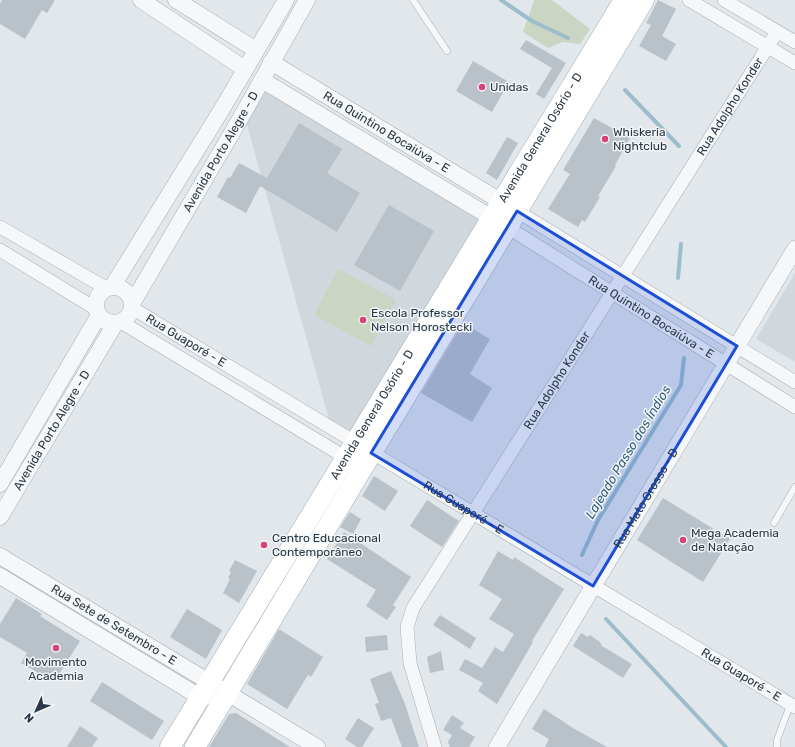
<svg xmlns="http://www.w3.org/2000/svg" width="795" height="747" font-family="Rubik,sans-serif">
  <style>
    .built { fill: #d0d7dd }
    .green { fill: #cbd5c3 }
    .lines { fill: none; stroke-linecap: round; stroke-linejoin: round }
    .stream { stroke: #9cbdcc; stroke-width: 4 }
    .building { fill: #b9c2c9 }
    .service-casing { stroke: #a7afb6; stroke-width: 7 }
    .minor-casing { stroke: #a7afb6; stroke-width: 14 }
    .tertiary-casing { stroke: #a7afb6; stroke-width: 17 }
    .primary-casing { stroke: #a1aeb7; stroke-width: 21 }
    .service { stroke: #f5f7f9; stroke-width: 6 }
    .minor { stroke: #f5f7f9; stroke-width: 13 }
    .tertiary { stroke: #f5f7f9; stroke-width: 16 }
    .primary { stroke: #fff; stroke-width: 20 }
    .marked { fill: #1d4ed8; fill-opacity: 0.2; stroke: #1d4ed8; stroke-width: 3; stroke-linejoin: round }
    .poi-dot { fill: #d54376; stroke: #f2f6f8; stroke-width: 1.5 }
    .labels { text-anchor: middle; dominant-baseline: central; stroke-width: 3; stroke-linejoin: round; paint-order: stroke }
    .poi-label { font-size: 12px; fill: #293844; stroke: #f2f6f8; text-anchor: start }
    .street-label { font-size: 12px; fill: #293844; stroke: #f2f6f8 }
    .water-label { font-size: 13px; font-style: italic; fill: #31607a; stroke: #f2f6f8 }
  </style>
  <rect width="100%" height="100%" fill="#e2e7eb"/>
  <!-- built -->
  <g class="built">
    <polygon points="267,87 486,218 355,437 330,423 246,121"/>
    <polygon points="795,273 795,362 756,339"/>
  </g>
  <!-- green -->
  <g class="green">
    <polygon points="534,0 552,0 590,29 580,44 563,42 548,48 523,32"/>
    <polygon points="338,269 396,300 371,346 314,315"/>
  </g>
  <g class="lines">
    <!-- stream -->
    <g class="stream">
      <polyline points="501,0 532,21 568,38"/>
      <polyline points="625,90 679,146"/>
      <polyline points="678,278 681,244"/>
      <polyline points="582,555 598,520 681,385 684,358"/>
      <polyline points="606,619 726,747"/>
    </g>
  </g>
  <!-- building -->
  <g class="building">
    <polygon points="2,0 55,0 47,13 42,10 25,39 0,24 0,4"/>
    <polygon points="658,0 676,9 662,36 676,44 666,61 639,46 651,25 646,23"/>
    <polygon points="526,40 566,63 544,99 536,94 552,68 520,49"/>
    <polygon points="473,61 509,82 492,112 456,91"/>
    <polygon points="594,118 630,138 615,165 616,166 598,196 600,197 585,222 582,220 578,227 548,209 570,174 563,170"/>
    <polygon points="299,123 342,149 327,173 360,193 337,232 260,186 246,213 217,197 228,177 230,178 239,163 267,178"/>
    <polygon points="507,137 518,143 497,180 486,173"/>
    <polygon points="389,205 434,231 400,291 354,265"/>
    <polygon points="463,323 490,339 470,374 492,388 472,422 421,393"/>
    <polygon points="374,476 398,491 385,511 362,496"/>
    <polygon points="663,498 730,539 703,582 637,540"/>
    <polygon points="427,500 459,521 442,547 410,526"/>
    <polygon points="350,512 361,519 353,534 340,527"/>
    <polygon points="344,532 411,577 393,605 396,607 387,620 366,606 376,590 327,559"/>
    <polygon points="498,551 513,560 514,557 564,589 532,641 533,642 497,704 478,691 483,683 459,670 465,659 482,668 495,647 503,652 514,634 489,619 502,599 479,585"/>
    <polygon points="235,560 257,571 239,603 223,593 230,579 228,578 231,572 229,571"/>
    <polygon points="16,598 42,614 40,616 80,641 54,682 21,663 27,653 0,637 0,624"/>
    <polygon points="187,609 222,630 206,659 170,637"/>
    <polygon points="440,615 476,638 470,649 433,625"/>
    <polygon points="279,629 323,657 311,677 308,675 287,709 247,684"/>
    <polygon points="581,633 588,637 590,635 600,642 602,646 632,664 623,678 573,646"/>
    <polygon points="387,635 388,650 366,652 365,637"/>
    <polygon points="441,651 444,670 430,673 427,657"/>
    <polygon points="391,671 405,704 419,747 402,747 391,718 381,721 375,704 379,703 370,679"/>
    <polygon points="102,682 164,721 152,740 90,701"/>
    <polygon points="544,709 573,728 607,747 545,747 549,739 532,729"/>
    <polygon points="236,713 290,747 209,747 229,714"/>
    <polygon points="452,715 464,723 460,728 475,737 469,747 450,747 448,742 452,735 443,730"/>
    <polygon points="358,718 374,728 362,747 357,747 345,739"/>
    <polygon points="80,726 98,738 92,747 67,747"/>
  </g>
  <g class="lines">
    <defs>
      <g id="service">
        <polyline points="413,0 447,51"/>
        <polyline points="774,523 795,487"/>
        <polyline points="777,747 777,740 790,705"/>
      </g>
      <g id="minor">
        <polyline points="689,0 795,63"/>
        <polyline points="724,0 795,42"/>
        <polyline points="517,211 795,382"/>
        <polyline points="0,227 106,288"/>
        <path id="s1" d="M507 227 795 407"/>
        <polyline points="0,250 96,309"/>
        <path id="s2" d="M132 308 795 707"/>
        <polyline points="121,322 353,462"/>
        <path id="s3" d="M435 747 410 663 407 627 413 608 777 32"/>
      </g>
      <g id="tertiary">
        <polyline points="141,0 245,69"/>
        <polyline points="176,0 256,50"/>
        <path id="s4" d="M271 62 502 202"/>
        <polyline points="262,80 492,218"/>
        <circle cx="114" cy="305" r="18"/>
        <polyline points="112,287 222,109 286,0"/>
        <path id="s5" d="M133 302 240 119 307 0"/>
        <polyline points="0,484 99,315"/>
        <path id="s6" d="M0 517 115 324"/>
        <path id="s7" d="M0 556 317 747"/>
        <polyline points="0,576 200,697 212,696"/>
        <path id="s8" d="M497 747 795 249"/>
      </g>
      <g id="primary">
        <path id="s9" d="M170 747 624 0"/>
        <polyline points="195,747 644,0"/>
      </g>
    </defs>
    <!-- service casing -->
    <use href="#service" class="service-casing"/>
    <!-- minor casing -->
    <use href="#minor" class="minor-casing"/>
    <!-- tertiary casing -->
    <use href="#tertiary" class="tertiary-casing"/>
    <!-- primary casing -->
    <use href="#primary" class="primary-casing"/>
    <!-- service -->
    <use href="#service" class="service"/>
    <!-- minor -->
    <use href="#minor" class="minor"/>
    <!-- tertiary -->
    <use href="#tertiary" class="tertiary"/>
    <!-- primary -->
    <use href="#primary" class="primary"/>
  </g>
  <!-- marked area -->
  <path class="marked" d="M517 211 737 346 593 586 371 453Z"/>
  <!-- markers -->
  <g class="poi-dot">
    <circle cx="482" cy="87" r="4"/>
    <circle cx="605" cy="139" r="4"/>
    <circle cx="363" cy="320" r="4"/>
    <circle cx="683" cy="540" r="4"/>
    <circle cx="264" cy="545" r="4"/>
    <circle cx="56" cy="648" r="4"/>
  </g>
  <g class="labels">
    <!-- poi labels -->
    <g class="poi-label">
      <text x="490" y="87">Unidas</text>
      <text x="613" y="132">Whiskeria<tspan x="613" dy="14">Nightclub</tspan></text>
      <text x="371" y="313">Escola Professor<tspan x="371" dy="14">Nelson Horostecki</tspan></text>
      <text x="691" y="533">Mega Academia<tspan x="691" dy="14">de Natação</tspan></text>
      <text x="272" y="538">Centro Educacional<tspan x="272" dy="14">Contemporâneo</tspan></text>
      <text x="56" y="662" text-anchor="middle">Movimento<tspan x="56" dy="14">Academia</tspan></text>
    </g>
    <!-- street labels -->
    <g class="street-label">
      <text stroke="none"><textPath href="#s3" startOffset="737">Rua Adolpho Konder</textPath></text>
      <text stroke="none"><textPath href="#s4" startOffset="135">Rua Quintino Bocaiúva - E</textPath></text>
      <text stroke="none"><textPath href="#s9" startOffset="713">Avenida General Osório - D</textPath></text>
      <text stroke="none"><textPath href="#s5" startOffset="174">Avenida Porto Alegre - D</textPath></text>
      <text stroke="none"><textPath href="#s1" startOffset="170">Rua Quintino Bocaiúva - E</textPath></text>
      <text stroke="none"><textPath href="#s2" startOffset="63">Rua Guaporé - E</textPath></text>
      <text stroke="none"><textPath href="#s3" startOffset="413">Rua Adolpho Konder</textPath></text>
      <text stroke="none"><textPath href="#s9" startOffset="389">Avenida General Osório - D</textPath></text>
      <text stroke="none"><textPath href="#s6" startOffset="101">Avenida Porto Alegre - D</textPath></text>
      <text stroke="none"><textPath href="#s8" startOffset="290">Rua Mato Grosso - D</textPath></text>
      <text stroke="none"><textPath href="#s2" startOffset="387">Rua Guaporé - E</textPath></text>
      <text stroke="none"><textPath href="#s7" startOffset="133">Rua Sete de Setembro - E</textPath></text>
      <text stroke="none"><textPath href="#s2" startOffset="711">Rua Guaporé - E</textPath></text>
    </g>
    <!-- water labels -->
    <g class="water-label">
      <text transform="translate(628 452) rotate(-59)">Lajeado Passo dos Índios</text>
    </g>
  </g>
  <!-- north arrow -->
  <g transform="translate(36 711) rotate(225)" stroke="#f2f6f8" stroke-width="3" paint-order="stroke">
  <path d="M0-3L7 15L0 10L-7 15Z" fill="#293844"/>
  <text y="-6" font-size="11" font-weight="bold" text-anchor="middle" fill="#293844">N</text>
  </g>
</svg>
